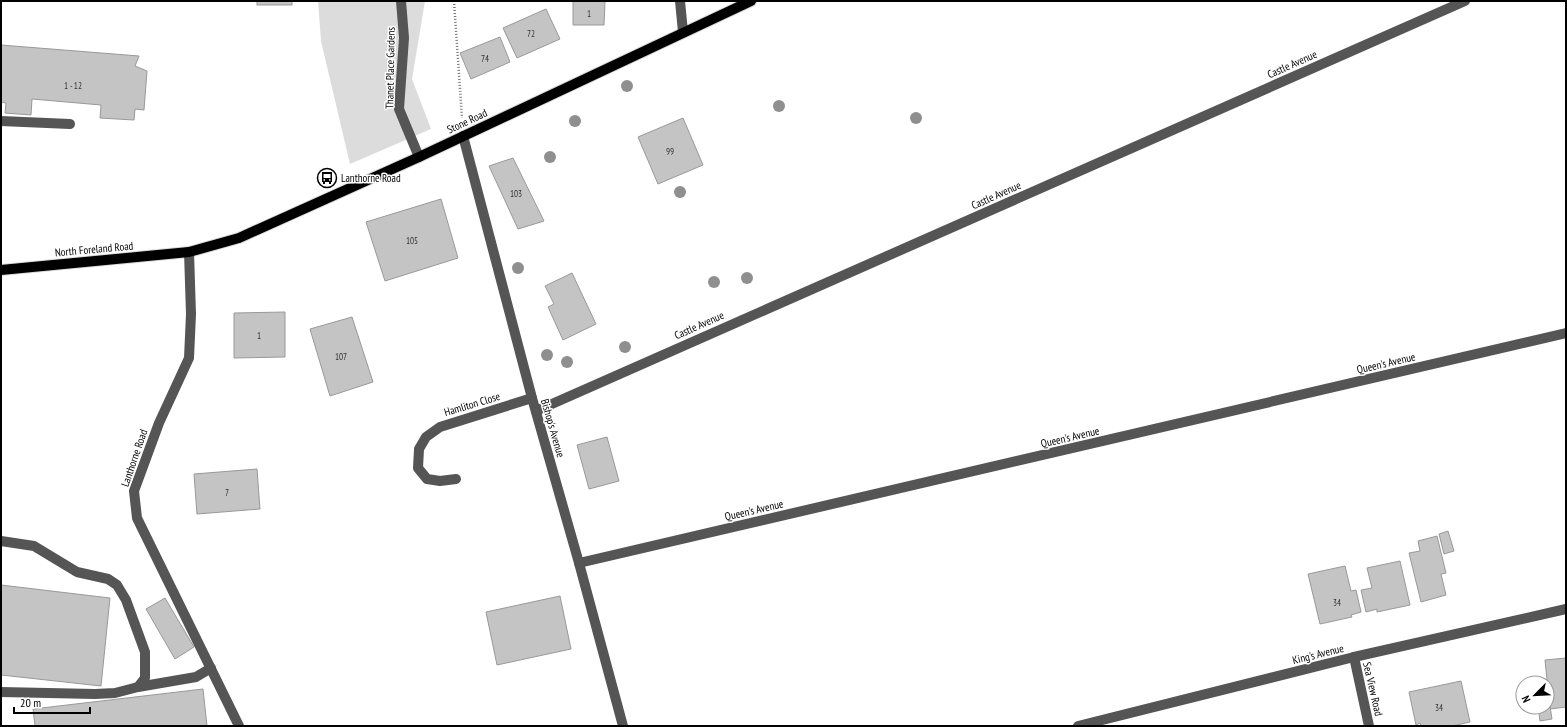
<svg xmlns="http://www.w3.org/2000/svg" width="1567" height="727" font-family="'PT Sans Narrow',sans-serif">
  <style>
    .green { fill: #dcdcdc }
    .building { fill: #c4c4c4; stroke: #999 }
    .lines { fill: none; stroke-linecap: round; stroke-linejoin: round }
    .major-casing { stroke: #dbdbdb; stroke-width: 12 }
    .path { stroke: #777; stroke-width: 2.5; stroke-dasharray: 1 2; stroke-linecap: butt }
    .minor { stroke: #555; stroke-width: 10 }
    .major { stroke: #000; stroke-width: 10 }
    .tree { fill: #8f8f8f }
    .labels { text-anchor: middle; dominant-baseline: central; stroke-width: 3; stroke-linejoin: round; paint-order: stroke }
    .number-label { font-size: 9px; fill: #313131 }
    .street-label { font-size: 11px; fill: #000; stroke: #fff }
    .poi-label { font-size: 11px; fill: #000; stroke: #fff; text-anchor: start }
  </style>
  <rect width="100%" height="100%" fill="#fff"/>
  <!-- green -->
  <polygon class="green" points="318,1 425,1 412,79 431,129 350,164 321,41"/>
  <!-- building -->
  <g class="building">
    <rect x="257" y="1" width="35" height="4"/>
    <polygon points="573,1 605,1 604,25 573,25"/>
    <polygon points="546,9 560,39 517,58 503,28"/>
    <polygon points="500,37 510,62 471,79 460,53"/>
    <polygon points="1,45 139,56 135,66 147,71 144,110 135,109 134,120 100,118 101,105 32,99 31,115 5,113 6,103 1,102"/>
    <polygon points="683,118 703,165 658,184 638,137"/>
    <polygon points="513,158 544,221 518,229 489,166"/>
    <polygon points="441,199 458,258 385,281 366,222"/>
    <polygon points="572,273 596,324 563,340 548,307 554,304 545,286"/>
    <polygon points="285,312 285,357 234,358 234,313"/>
    <polygon points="352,317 373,382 330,396 310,329"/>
    <polygon points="607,437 619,481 589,489 577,445"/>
    <polygon points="257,469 260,509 197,514 194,474"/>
    <polygon points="1448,531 1454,551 1444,554 1439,534"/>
    <polygon points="1437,536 1446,573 1441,574 1446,595 1421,602 1409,553 1420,551 1418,541"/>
    <polygon points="1400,561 1410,605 1377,612 1377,609 1366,612 1361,590 1372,588 1367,568"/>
    <polygon points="1345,566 1351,591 1356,590 1361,612 1351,615 1352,617 1320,624 1308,574"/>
    <polygon points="1,585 110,598 101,686 1,675"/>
    <polygon points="560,596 571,649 497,665 486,612"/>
    <polygon points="165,598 194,647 175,659 146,609"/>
    <polygon points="1566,658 1566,707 1550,709 1545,660"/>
    <polygon points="1461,681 1470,722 1452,726 1421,726 1420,723 1416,725 1409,692"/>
    <polygon points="203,689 207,726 35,726 33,709"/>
    <polygon points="1547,700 1549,700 1552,719 1540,721 1538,707 1547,707"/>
  </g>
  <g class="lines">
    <defs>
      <polyline id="major" points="1,270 189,252 239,238 419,157 751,1"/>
    </defs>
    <!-- major casing -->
    <use href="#major" class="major-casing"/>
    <!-- path -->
    <polyline class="path" points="454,1 462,118"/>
    <!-- minor -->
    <g class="minor">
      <polyline points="401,1 404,38 399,109 419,157"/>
      <polyline points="680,1 683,32"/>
      <polyline points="1,121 70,124"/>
      <polyline points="463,136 532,398 579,563 623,726"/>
      <polyline points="189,252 191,314 189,358 159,423 134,491 137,518 239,726"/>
      <polyline points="536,411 1465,1"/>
      <polyline points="456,479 440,481 427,479 418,468 419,449 426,437 440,427 532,398"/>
      <polyline points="1,541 34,546 77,572 108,579 117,585 126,600 145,652 145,678 138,687 115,693 95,694 1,692"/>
      <polyline points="579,563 1566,333"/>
      <polyline points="1354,657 1369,726"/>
      <polyline points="138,687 196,677 211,668"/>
      <polyline points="1078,726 1354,657 1566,609"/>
    </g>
    <!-- major -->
    <use href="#major" class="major"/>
  </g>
  <!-- trees -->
  <g class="tree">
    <circle cx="627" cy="86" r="6"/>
    <circle cx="779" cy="106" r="6"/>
    <circle cx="916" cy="118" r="6"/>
    <circle cx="575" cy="121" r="6"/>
    <circle cx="550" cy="157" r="6"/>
    <circle cx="680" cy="192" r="6"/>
    <circle cx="518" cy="268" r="6"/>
    <circle cx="747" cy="278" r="6"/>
    <circle cx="714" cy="282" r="6"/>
    <circle cx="625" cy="347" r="6"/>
    <circle cx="547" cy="355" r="6"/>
    <circle cx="567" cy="362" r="6"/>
  </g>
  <!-- icons -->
  <defs>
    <symbol id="bus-ring" viewBox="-11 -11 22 22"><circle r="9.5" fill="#fff" stroke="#000" stroke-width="1.5"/><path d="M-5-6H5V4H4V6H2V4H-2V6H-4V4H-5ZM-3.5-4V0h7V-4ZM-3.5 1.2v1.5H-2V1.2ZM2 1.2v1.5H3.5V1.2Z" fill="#000"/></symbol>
  </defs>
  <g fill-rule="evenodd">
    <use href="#bus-ring" x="316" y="167" width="22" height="22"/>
  </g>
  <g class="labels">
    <!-- number labels -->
    <g class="number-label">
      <text x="589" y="13">1</text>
      <text x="531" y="33">72</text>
      <text x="485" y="58">74</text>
      <text x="73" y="85">1 - 12</text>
      <text x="670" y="151">99</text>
      <text x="516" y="193">103</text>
      <text x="412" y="240">105</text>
      <text x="259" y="335">1</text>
      <text x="341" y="356">107</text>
      <text x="227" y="492">7</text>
      <text x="1337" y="602">34</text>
      <text x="1439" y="707">34</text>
    </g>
    <!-- street labels -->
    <g class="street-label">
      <text transform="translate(1292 64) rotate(-24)">Castle Avenue</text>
      <text transform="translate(390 68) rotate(-89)">Thanet Place Gardens</text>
      <text transform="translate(467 121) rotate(-25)">Stone Road</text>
      <text transform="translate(996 195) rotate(-24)">Castle Avenue</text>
      <text transform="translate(94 249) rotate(-5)">North Foreland Road</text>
      <text transform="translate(699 325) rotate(-24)">Castle Avenue</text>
      <text transform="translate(1386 363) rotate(-13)">Queen's Avenue</text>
      <text transform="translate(472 404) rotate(-17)">Hamliton Close</text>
      <text transform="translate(553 428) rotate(74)">Bishop's Avenue</text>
      <text transform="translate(1070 437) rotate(-13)">Queen's Avenue</text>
      <text transform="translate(134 458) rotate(-71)">Lanthorne Road</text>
      <text transform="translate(754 510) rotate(-13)">Queen's Avenue</text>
      <text transform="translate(1318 654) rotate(-14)">King's Avenue</text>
      <text transform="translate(1373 689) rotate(77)">Sea View Road</text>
    </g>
    <!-- poi labels -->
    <g class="poi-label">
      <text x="341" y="178">Lanthorne Road</text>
    </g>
  </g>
  <!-- border -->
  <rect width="1567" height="727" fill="none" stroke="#000000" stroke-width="4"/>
  <!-- north arrow -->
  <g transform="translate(1535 695) rotate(246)"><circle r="19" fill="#ffffff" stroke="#999999"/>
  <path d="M0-3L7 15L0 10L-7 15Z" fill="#000000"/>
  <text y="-6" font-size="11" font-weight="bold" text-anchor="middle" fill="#000000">N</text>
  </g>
  <!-- scale -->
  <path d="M14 707v6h76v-6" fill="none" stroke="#000000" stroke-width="2"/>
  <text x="20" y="707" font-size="12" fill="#000000" stroke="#ffffff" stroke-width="3" paint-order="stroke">20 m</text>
</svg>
